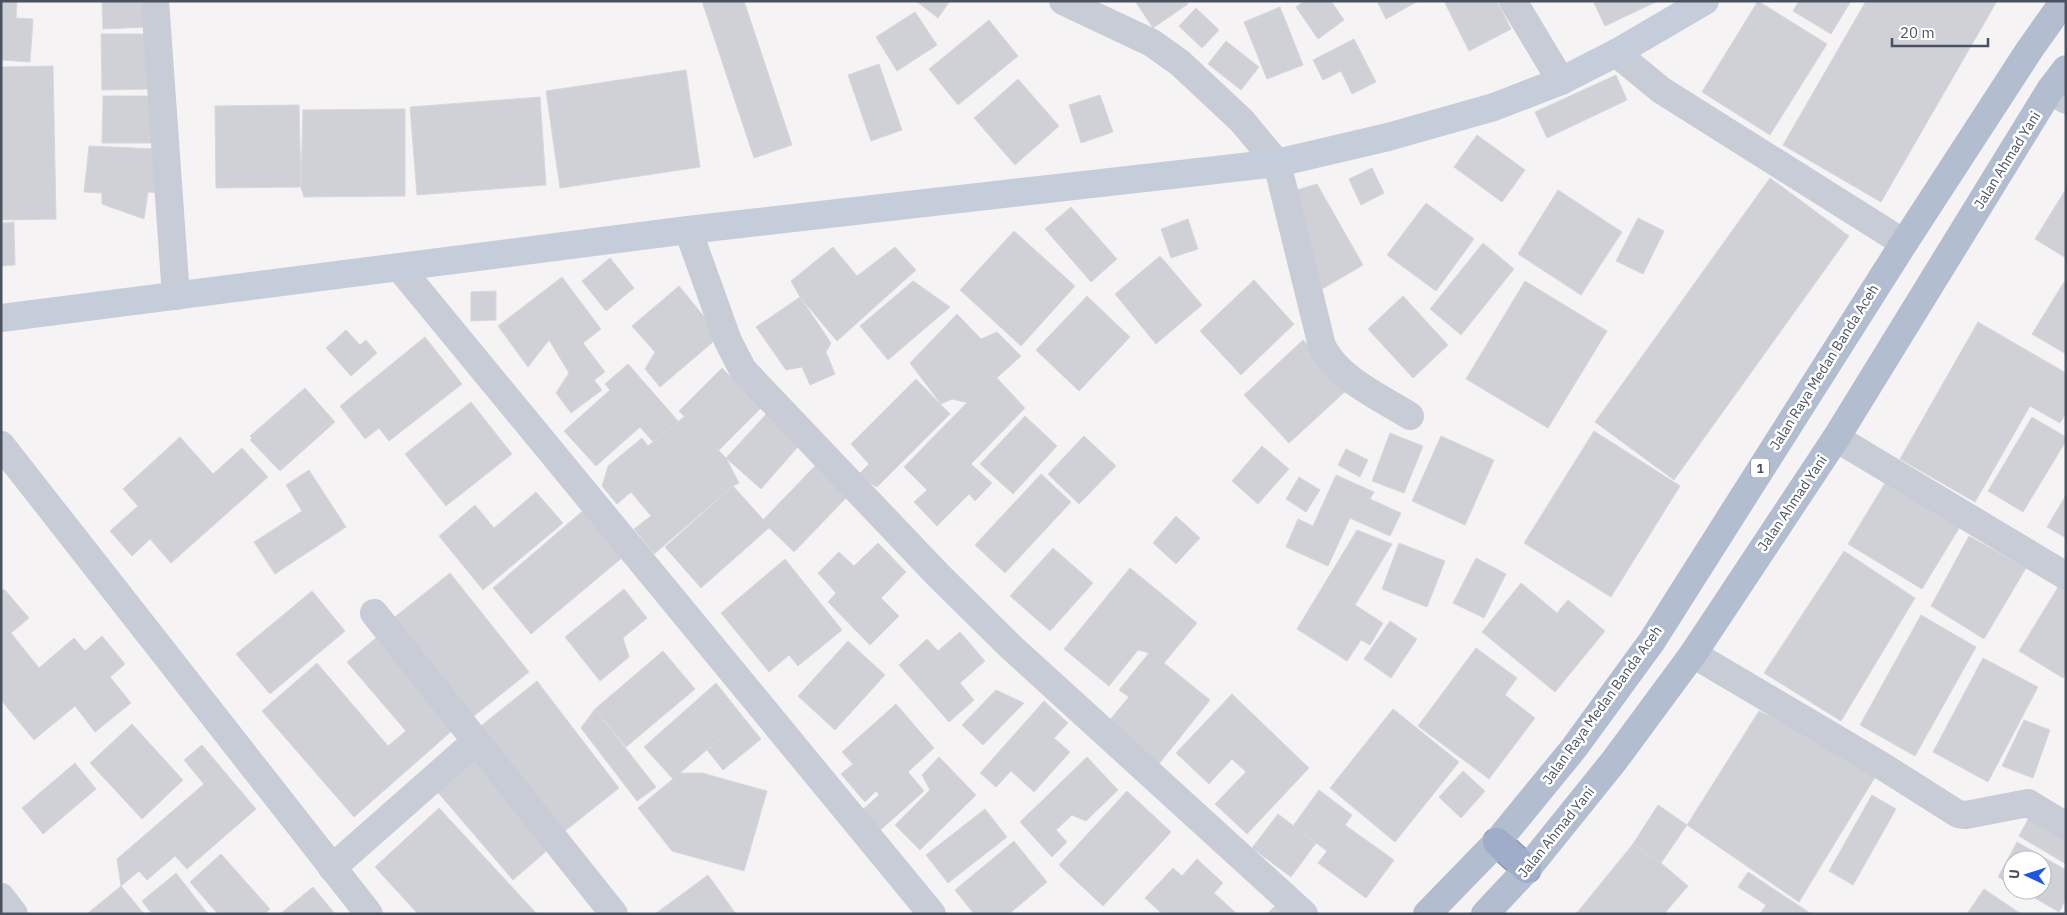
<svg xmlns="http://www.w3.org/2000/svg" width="2067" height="915" font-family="'IBM Plex Sans',sans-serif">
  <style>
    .building { fill: #cfd1d7; stroke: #d7d8de }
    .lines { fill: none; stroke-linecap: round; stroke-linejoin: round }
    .trunk-casing { stroke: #7788ab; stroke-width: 30 }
    .minor { stroke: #c7ccd6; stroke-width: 28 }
    .secondary { stroke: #c6cdda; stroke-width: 28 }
    .primary { stroke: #b3bdd0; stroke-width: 28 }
    .trunk { stroke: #a0adc8; stroke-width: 28 }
    .labels { text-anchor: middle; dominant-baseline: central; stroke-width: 5; stroke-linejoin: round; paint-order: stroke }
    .shield { fill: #fff; stroke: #808690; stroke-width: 1 }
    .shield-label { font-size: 12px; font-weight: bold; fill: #4a5260 }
    .street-label { font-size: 14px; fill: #4a5260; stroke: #fff }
  </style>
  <rect width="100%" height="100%" fill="#f5f3f3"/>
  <!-- building -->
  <g class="building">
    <polygon points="1,1 17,1 16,18 33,19 30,62 1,60"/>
    <polygon points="102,1 145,1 146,27 103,29"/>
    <polygon points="702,1 744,1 792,145 754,158"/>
    <polygon points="916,1 950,1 938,18"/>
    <polygon points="1135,1 1186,1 1188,4 1153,28"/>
    <polygon points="1304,1 1331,1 1344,20 1318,39 1296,7"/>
    <polygon points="1377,1 1418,1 1386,19"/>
    <polygon points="1444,1 1497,1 1511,29 1469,51"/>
    <polygon points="1593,1 1658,1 1605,26"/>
    <polygon points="1758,1 1827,44 1770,135 1702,92"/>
    <polygon points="1799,1 1851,1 1831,34 1793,11"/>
    <polygon points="1866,1 1997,1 1881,202 1783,145"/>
    <polygon points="1280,7 1303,65 1267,79 1244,22"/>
    <polygon points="1196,8 1219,30 1202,48 1179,26"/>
    <polygon points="915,12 937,45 897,71 876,37"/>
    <polygon points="989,20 1018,56 958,105 929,69"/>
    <polygon points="101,34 149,34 150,89 102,90"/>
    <polygon points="1354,39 1376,82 1352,94 1341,71 1323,80 1313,60"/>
    <polygon points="1226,41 1259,67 1241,90 1208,64"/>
    <polygon points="879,64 902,130 871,141 848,75"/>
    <polygon points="53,66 56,219 1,220 1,67"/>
    <polygon points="686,70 700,167 560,188 546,91"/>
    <polygon points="1616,75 1627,100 1547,138 1535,112"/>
    <polygon points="1018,79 1059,126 1015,165 974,118"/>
    <polygon points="1100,95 1113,132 1081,143 1069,105"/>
    <polygon points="103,96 151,96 153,143 102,143"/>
    <polygon points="540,97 546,185 417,195 410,107"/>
    <polygon points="299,105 301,187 216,188 215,106"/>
    <polygon points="405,109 405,196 304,197 301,187 303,110"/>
    <polygon points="1477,135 1525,170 1502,202 1454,167"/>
    <polygon points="89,146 157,149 161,193 148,192 144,219 102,204 102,193 84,192"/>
    <polygon points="1372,168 1384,193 1361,205 1349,179"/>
    <polygon points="1770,178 1849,236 1674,480 1595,422"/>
    <polygon points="1317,184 1363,265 1322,289 1293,191"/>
    <polygon points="2066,189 2066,258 2035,239"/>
    <polygon points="1558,190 1622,232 1581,295 1518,254"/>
    <polygon points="1426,203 1474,239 1436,291 1387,255"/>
    <polygon points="1071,207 1117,259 1091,282 1045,229"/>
    <polygon points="1638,218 1664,231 1643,274 1616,261"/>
    <polygon points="1188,219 1198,249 1171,258 1161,229"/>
    <polygon points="14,222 15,265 1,266 1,223"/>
    <polygon points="1014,231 1075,286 1021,346 960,290"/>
    <polygon points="1483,243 1514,269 1461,335 1430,309"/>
    <polygon points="833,247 857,276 895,247 916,270 837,341 800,297 791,281"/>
    <polygon points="1160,256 1202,305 1156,344 1115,294"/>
    <polygon points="610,258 634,288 606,311 582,281"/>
    <polygon points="562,277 601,329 583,343 605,372 594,380 602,390 571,413 556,393 569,373 549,340 528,367 498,326"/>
    <polygon points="1254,280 1294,324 1241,375 1200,331"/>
    <polygon points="913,281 950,307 888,360 860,326"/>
    <polygon points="1525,281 1607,331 1548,428 1466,379"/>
    <polygon points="2064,282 2066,284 2066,354 2032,334"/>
    <polygon points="679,286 720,336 660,387 645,369 655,352 632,326"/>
    <polygon points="496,291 496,320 471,321 471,292"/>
    <polygon points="1087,296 1130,337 1079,391 1036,350"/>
    <polygon points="1403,296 1448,345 1413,378 1368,329"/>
    <polygon points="800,297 831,343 826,352 835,374 810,385 802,367 786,370 756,327"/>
    <polygon points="957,314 981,339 997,332 1021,356 969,403 952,399 941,404 910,363"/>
    <polygon points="1978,322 2066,373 2066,413 2060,423 2030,406 1975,502 1900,459"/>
    <polygon points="346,330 360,345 366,340 377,353 351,376 326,348"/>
    <polygon points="425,337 462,384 389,441 379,428 365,439 340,406"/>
    <polygon points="1303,340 1348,389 1289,443 1244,395"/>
    <polygon points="628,364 678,421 654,443 640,427 596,466 564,431 610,390 605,384"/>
    <polygon points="722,368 761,408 718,451 679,411"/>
    <polygon points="994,375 1025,408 971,464 992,483 975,501 969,494 937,526 914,502 927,490 904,467"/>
    <polygon points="916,379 950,414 877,487 857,476 869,464 851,444"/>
    <polygon points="305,388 335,422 280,471 250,436"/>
    <polygon points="300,392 328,423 279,470 250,440"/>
    <polygon points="471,402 512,454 446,506 405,454"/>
    <polygon points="769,411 803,441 761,489 726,458"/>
    <polygon points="685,416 726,458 739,483 733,486 654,554 634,529 651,516 631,492 617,504 602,486 608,466 642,438 648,446"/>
    <polygon points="1025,416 1057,446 1013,494 980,464"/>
    <polygon points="2032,417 2066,437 2066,441 2023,512 1988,491"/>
    <polygon points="1594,431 1680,486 1611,597 1524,543"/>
    <polygon points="1390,433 1423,446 1404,493 1372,481"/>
    <polygon points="1084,436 1116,466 1079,504 1048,474"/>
    <polygon points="1441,436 1494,460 1465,525 1412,501"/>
    <polygon points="180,437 213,474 242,448 268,477 171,563 150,539 132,556 110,531 138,506 123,489"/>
    <polygon points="1262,446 1289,469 1258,504 1232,481"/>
    <polygon points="1346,449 1368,460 1360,477 1338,465"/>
    <polygon points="815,466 847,497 794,552 762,521"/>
    <polygon points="309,470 346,527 275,574 254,542 302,511 286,485"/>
    <polygon points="1041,474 1071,502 1005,573 975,545"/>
    <polygon points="1336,475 1374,492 1370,499 1401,513 1390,536 1350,518 1328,566 1286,547 1298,519 1313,526"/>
    <polygon points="1299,477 1320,490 1306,512 1286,499"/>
    <polygon points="1887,480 1961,525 1922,589 1848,544"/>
    <polygon points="733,486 770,527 701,588 665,547"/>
    <polygon points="536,492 563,523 483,590 439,536 475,505 494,528"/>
    <polygon points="2066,495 2066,538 2047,527"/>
    <polygon points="585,509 624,556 531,634 493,588"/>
    <polygon points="1176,516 1200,538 1176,564 1153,543"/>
    <polygon points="1357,530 1392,544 1355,605 1383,623 1370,645 1361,640 1347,661 1297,629"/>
    <polygon points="1969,536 2026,568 1984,639 1931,606"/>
    <polygon points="878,543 906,572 881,598 899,616 870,645 828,602 836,593 818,573 839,552 854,566"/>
    <polygon points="1399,543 1445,561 1427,607 1382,589"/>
    <polygon points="1053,548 1093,583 1050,631 1010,596"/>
    <polygon points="1844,551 1915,598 1841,721 1764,673"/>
    <polygon points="1476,558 1506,574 1484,618 1453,603"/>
    <polygon points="785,559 842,630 798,666 789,655 769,672 721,613"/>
    <polygon points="1130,568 1197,623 1164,663 1210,700 1154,770 1103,728 1129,697 1119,690 1149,653 1138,650 1109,686 1064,649"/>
    <polygon points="450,573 529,672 469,720 391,620"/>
    <polygon points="1521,583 1557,613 1568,600 1605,631 1555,692 1482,632"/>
    <polygon points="2060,584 2066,588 2066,674 2063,678 2019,651"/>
    <polygon points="4,589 29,618 11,633 39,668 74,638 85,651 102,636 125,664 110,677 131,703 95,732 75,706 34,740 1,700 1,591"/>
    <polygon points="624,589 647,618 623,638 629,657 600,681 565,637"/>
    <polygon points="312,591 345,631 270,694 236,654"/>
    <polygon points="1921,615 1976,647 1915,756 1860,725"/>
    <polygon points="1390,621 1417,639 1391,678 1364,659"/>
    <polygon points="960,632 985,661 960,683 974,700 949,722 899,665 927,639 938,651"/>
    <polygon points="376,638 454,729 354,817 262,711 317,663 388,746 406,731 347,662"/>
    <polygon points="848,641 885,675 835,730 798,696"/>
    <polygon points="1476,648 1517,678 1505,695 1535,718 1489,779 1418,726"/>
    <polygon points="663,651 695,689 626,747 595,709"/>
    <polygon points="1983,658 2038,687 1988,782 1933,752"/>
    <polygon points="537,681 619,788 560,835 477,729"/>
    <polygon points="716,683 744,718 673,779 644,747"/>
    <polygon points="996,690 1024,703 983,745 962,725"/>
    <polygon points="1232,694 1309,768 1247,834 1215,804 1246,772 1232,759 1209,784 1176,753"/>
    <polygon points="1044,701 1068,723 1054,738 1070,752 1034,792 1011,771 996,787 980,773"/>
    <polygon points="896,704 934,748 908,772 924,791 877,833 859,813 879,795 876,791 865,802 841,774 853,764 842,752"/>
    <polygon points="595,709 656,787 637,801 581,728"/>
    <polygon points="1393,709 1459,762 1395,842 1330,788"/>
    <polygon points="1759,711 1880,769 1799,902 1687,825"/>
    <polygon points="744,718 761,739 723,770 707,750"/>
    <polygon points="2024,720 2050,730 2033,778 2002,766"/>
    <polygon points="132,724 183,780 142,819 90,763"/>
    <polygon points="202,745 256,809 187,869 175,856 147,880 139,871 121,886 117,859 204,784 184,760"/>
    <polygon points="473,757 550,848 513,880 435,789"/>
    <polygon points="939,757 976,795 920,850 895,825 930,790 922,775"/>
    <polygon points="1087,757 1118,790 1086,821 1072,815 1056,830 1067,842 1052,857 1020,822"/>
    <polygon points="75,763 96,789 43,834 22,808"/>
    <polygon points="1463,771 1485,791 1461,818 1439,797"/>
    <polygon points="680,773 702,773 767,791 744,871 672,851 638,808"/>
    <polygon points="1319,790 1352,815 1345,825 1394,860 1366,898 1318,863 1327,851 1293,826"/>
    <polygon points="1127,791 1171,832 1103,906 1059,865"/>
    <polygon points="1872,795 1896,809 1853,885 1829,871"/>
    <polygon points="1658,805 1687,825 1661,863 1633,844"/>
    <polygon points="439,808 537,914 418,914 375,867"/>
    <polygon points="985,809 1007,837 948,883 926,855"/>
    <polygon points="1278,814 1316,843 1291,877 1252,848"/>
    <polygon points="2030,816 2066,838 2066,864 2019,836"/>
    <polygon points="1014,841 1047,882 1009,914 974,914 955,890"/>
    <polygon points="2017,842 2066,870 2066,899 2059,912 2021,890 2042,890 2042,860 2012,860 2012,885 1998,877"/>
    <polygon points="1633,844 1661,863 1688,886 1664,914 1576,914"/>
    <polygon points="221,854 270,909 265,914 218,914 190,882"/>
    <polygon points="1197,859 1223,883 1214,893 1235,912 1233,914 1162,914 1145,898 1173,868 1182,876"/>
    <polygon points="1748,872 1810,913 1810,914 1760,914 1766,905 1738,887"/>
    <polygon points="176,873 208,914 152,914 142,901"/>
    <polygon points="708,875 736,914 655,914"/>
    <polygon points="121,886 144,914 87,914"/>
    <polygon points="313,887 335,914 280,914"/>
    <polygon points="1984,889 2021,914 1967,914"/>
    <polygon points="1278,903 1289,914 1267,914"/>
  </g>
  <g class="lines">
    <defs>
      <polyline id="trunk" points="1497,842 1527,869"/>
    </defs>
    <!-- trunk casing -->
    <use href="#trunk" class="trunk-casing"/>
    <!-- minor -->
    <g class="minor">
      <polyline points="155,1 176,296"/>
      <path d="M1063 1 1152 43 1180 63 1242 121 1277 163 1322 346C1338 379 1380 397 1410 416"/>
      <polyline points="1513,1 1561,81"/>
      <polyline points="1616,53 1661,90 1904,243"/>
      <polyline points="2050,90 2066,100"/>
      <polyline points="688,230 728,341 743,370 938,575 1011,647 1304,914"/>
      <polyline points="399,267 932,914"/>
      <polyline points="1836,438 2066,576"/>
      <polyline points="1,445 369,914"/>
      <polyline points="374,613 614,914"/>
      <polyline points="1693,654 1879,764 1958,814 1966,815 2028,803 2066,826"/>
      <polyline points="332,868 476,741"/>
      <polyline points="1,897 14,914"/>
    </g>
    <!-- secondary -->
    <polyline class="secondary" points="1,318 688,230 1277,163 1388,137 1494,107 1561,81 1616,53 1705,1"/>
    <!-- primary -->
    <g class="primary">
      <polyline points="1427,914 1497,842 1574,748 1652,641 1904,243 2030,49 2064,1"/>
      <polyline points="1485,914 1527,869 1614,761 1693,654 1836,438 2050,90 2066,69"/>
    </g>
    <!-- trunk -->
    <use href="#trunk" class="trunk"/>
  </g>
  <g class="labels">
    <!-- shield labels -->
    <rect class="shield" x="1751" y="458.5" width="18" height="19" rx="4"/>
    <g class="shield-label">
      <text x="1760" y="468">1</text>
    </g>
    <!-- street labels -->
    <g class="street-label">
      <text transform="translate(2007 160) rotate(-58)">Jalan Ahmad Yani</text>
      <text transform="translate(1824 367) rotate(-58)">Jalan Raya Medan Banda Aceh</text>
      <text transform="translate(1792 503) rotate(-56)">Jalan Ahmad Yani</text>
      <text transform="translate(1602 705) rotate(-54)">Jalan Raya Medan Banda Aceh</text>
      <text transform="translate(1556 832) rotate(-51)">Jalan Ahmad Yani</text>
    </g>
  </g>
  <!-- border -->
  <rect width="2067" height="915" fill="none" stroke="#4a5260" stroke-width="5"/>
  <!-- north arrow -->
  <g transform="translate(2027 875) rotate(274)"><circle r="24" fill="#ffffff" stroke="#b7babf"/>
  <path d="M0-4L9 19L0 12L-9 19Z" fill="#1f55e3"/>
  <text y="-8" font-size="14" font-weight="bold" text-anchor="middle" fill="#4a5260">U</text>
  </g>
  <!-- scale -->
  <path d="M1892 38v8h96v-8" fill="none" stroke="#4a5260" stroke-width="2.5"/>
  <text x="1900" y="38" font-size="15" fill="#4a5260" stroke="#ffffff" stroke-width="4" paint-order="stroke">20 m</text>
</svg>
